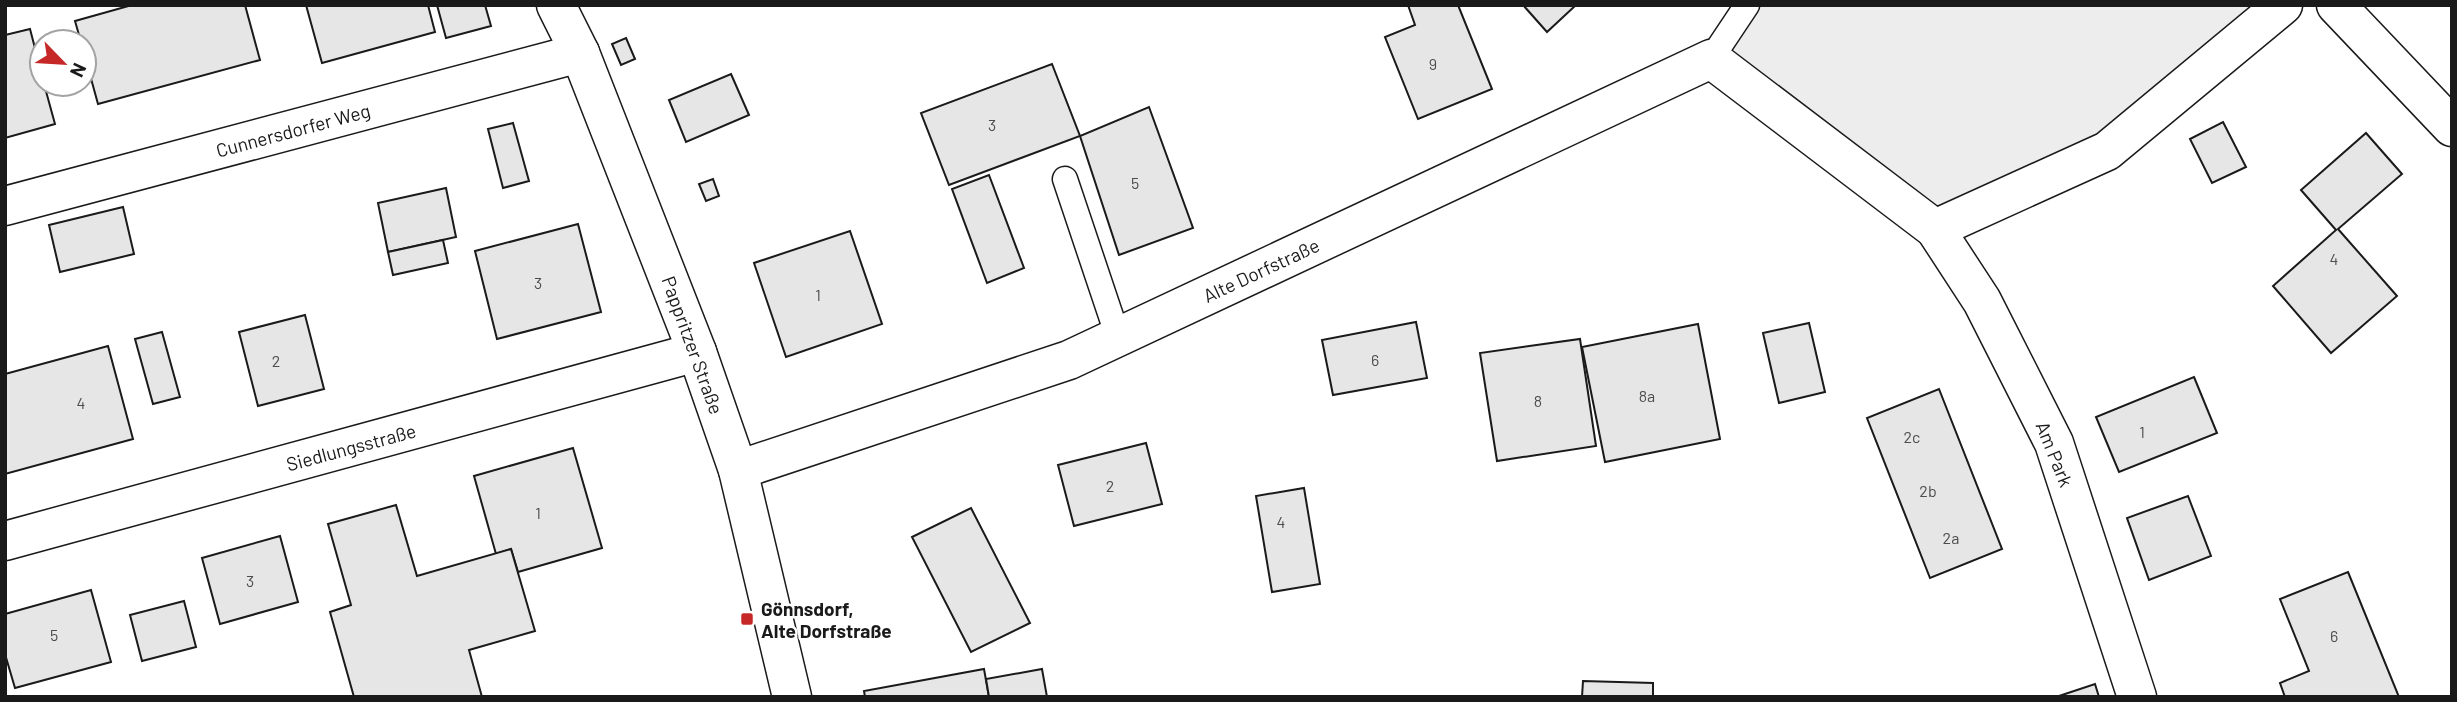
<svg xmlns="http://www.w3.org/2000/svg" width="2457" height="702" font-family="Barlow,sans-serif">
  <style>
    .built { fill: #ededed; stroke: #6a6a6a; stroke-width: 2 }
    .building { fill: #e6e6e6; stroke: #1a1a1a; stroke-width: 2 }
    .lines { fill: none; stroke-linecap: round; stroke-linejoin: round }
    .lane-casing { stroke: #1a1a1a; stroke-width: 27 }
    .street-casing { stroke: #1a1a1a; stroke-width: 41 }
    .secondary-casing { stroke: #1a1a1a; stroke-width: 41 }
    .lane { stroke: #fff; stroke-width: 24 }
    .street { stroke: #fff; stroke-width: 38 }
    .secondary { stroke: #fff; stroke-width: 38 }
    .poi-dot { fill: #c62828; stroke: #fff; stroke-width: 2.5 }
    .labels { text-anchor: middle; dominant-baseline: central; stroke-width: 5; stroke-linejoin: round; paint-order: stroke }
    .number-label { font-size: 16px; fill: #4d4d4d }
    .street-label { font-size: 19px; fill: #1a1a1a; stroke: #fff }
    .poi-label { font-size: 19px; font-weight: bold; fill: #1a1a1a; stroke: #fff; text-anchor: start }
  </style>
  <rect width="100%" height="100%" fill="#fff"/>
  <!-- built -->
  <polygon class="built" points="1747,5 2283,5 2107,151 1935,229 1711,59"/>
  <!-- building -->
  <g class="building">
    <polygon points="132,5 245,5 260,60 98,104 84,53 84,42 81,42 75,21"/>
    <polygon points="306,5 428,5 435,32 322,63"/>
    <polygon points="437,5 485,5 491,26 446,38"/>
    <polygon points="1408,5 1458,5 1492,89 1418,119 1385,37 1415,25"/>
    <polygon points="1523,5 1576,5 1547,32"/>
    <polygon points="30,29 42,75 42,84 44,84 55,124 5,138 5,35"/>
    <polygon points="626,38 635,59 621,65 612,44"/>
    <polygon points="1052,64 1080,136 949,185 921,113"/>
    <polygon points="731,74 749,115 686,142 669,100"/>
    <polygon points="1149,107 1193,228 1119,255 1080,136"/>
    <polygon points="2223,122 2246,167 2212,183 2190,139"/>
    <polygon points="513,123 529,181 503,188 488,129"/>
    <polygon points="2366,133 2402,174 2338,229 2397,296 2331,353 2273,286 2336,230 2301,190"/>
    <polygon points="989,175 1024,268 987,283 952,189"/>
    <polygon points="713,179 719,196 706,201 699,184"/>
    <polygon points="446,188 456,237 388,252 378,203"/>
    <polygon points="123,207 134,254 60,272 49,225"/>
    <polygon points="578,224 601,312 497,339 475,251"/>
    <polygon points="850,231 882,324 786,357 754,263"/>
    <polygon points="443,240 448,263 393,275 388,252"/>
    <polygon points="305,315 324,389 258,406 239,332"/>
    <polygon points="1416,322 1427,378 1333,395 1322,340"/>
    <polygon points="1809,323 1825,392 1779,403 1763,333"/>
    <polygon points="1698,324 1720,439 1605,462 1582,347"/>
    <polygon points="162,332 180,397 153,404 135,339"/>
    <polygon points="1580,339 1596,446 1497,461 1480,353"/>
    <polygon points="108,346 133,439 5,474 5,374"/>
    <polygon points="2194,377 2217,433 2119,472 2096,417"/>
    <polygon points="1939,389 2002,549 1930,578 1867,418"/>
    <polygon points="1146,443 1162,504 1074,526 1058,465"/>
    <polygon points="573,448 602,548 518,572 511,549 496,554 474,476"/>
    <polygon points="1304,488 1320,584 1272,592 1256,496"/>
    <polygon points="2188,496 2211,556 2149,580 2127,518"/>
    <polygon points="396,505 417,576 511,549 535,631 469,650 482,697 354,697 330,612 351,605 328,524"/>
    <polygon points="971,508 1030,623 971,652 912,537"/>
    <polygon points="280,536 298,602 220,624 202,558"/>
    <polygon points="2348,572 2399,697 2285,697 2280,683 2309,671 2280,599"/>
    <polygon points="91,590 111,662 15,688 5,654 5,614"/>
    <polygon points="184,601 196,647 142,661 130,615"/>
    <polygon points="984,669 989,697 865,697 864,691"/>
    <polygon points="1042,669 1047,697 989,697 986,679"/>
    <polygon points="1583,681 1653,683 1653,697 1582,697"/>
    <polygon points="2095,684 2099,697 2056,697"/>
  </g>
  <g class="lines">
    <defs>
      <g id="lane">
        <polyline points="1711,59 1747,5"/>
        <polyline points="1065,179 1118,337"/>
      </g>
      <g id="street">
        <polyline points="2336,5 2452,127"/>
        <polyline points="5,206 580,53"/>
        <polyline points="1935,229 1982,301 2054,443 2137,697"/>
        <polyline points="738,470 1069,360 1711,59 1935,229 2107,151 2283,5"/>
        <polyline points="5,541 697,352"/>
      </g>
      <polyline id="secondary" points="556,5 580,53 697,352 738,470 792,697"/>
    </defs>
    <!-- lane casing -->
    <use href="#lane" class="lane-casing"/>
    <!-- street casing -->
    <use href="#street" class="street-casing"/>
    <!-- secondary casing -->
    <use href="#secondary" class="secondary-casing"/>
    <!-- lane -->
    <use href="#lane" class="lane"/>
    <!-- street -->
    <use href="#street" class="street"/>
    <!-- secondary -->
    <use href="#secondary" class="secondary"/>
  </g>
  <!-- markers -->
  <rect class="poi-dot" x="740" y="612" width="14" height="14" rx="3.5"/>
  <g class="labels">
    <!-- number labels -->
    <g class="number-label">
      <text x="1433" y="63">9</text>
      <text x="992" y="124">3</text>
      <text x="1135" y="182">5</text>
      <text x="2334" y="258">4</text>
      <text x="538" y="282">3</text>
      <text x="818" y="294">1</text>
      <text x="1375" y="359">6</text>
      <text x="276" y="360">2</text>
      <text x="1647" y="395">8a</text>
      <text x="1538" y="400">8</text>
      <text x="81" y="402">4</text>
      <text x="2142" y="431">1</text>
      <text x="1912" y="436">2c</text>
      <text x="1110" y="485">2</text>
      <text x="1928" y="490">2b</text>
      <text x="538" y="512">1</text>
      <text x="1281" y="521">4</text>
      <text x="1951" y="537">2a</text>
      <text x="250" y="580">3</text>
      <text x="54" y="634">5</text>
      <text x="2334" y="635">6</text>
    </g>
    <!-- street labels -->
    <g class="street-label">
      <text transform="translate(293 130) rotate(-15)">Cunnersdorfer Weg</text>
      <text transform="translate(1261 270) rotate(-25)">Alte Dorfstraße</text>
      <text transform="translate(693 345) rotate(70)">Pappritzer Straße</text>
      <text transform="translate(351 447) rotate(-15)">Siedlungsstraße</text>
      <text transform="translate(2055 454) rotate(68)">Am Park</text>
    </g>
    <!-- poi labels -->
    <g class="poi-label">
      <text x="761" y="608">Gönnsdorf,<tspan x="761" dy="22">Alte Dorfstraße</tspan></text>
    </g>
  </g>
  <!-- border -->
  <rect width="2457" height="702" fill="none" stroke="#1a1a1a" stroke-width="14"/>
  <!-- north arrow -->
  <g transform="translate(63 63) rotate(115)"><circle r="33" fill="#ffffff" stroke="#a3a3a3" stroke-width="2"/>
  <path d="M0-5L12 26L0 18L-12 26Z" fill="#c62828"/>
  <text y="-10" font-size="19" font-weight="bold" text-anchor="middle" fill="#1a1a1a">N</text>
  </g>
</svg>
